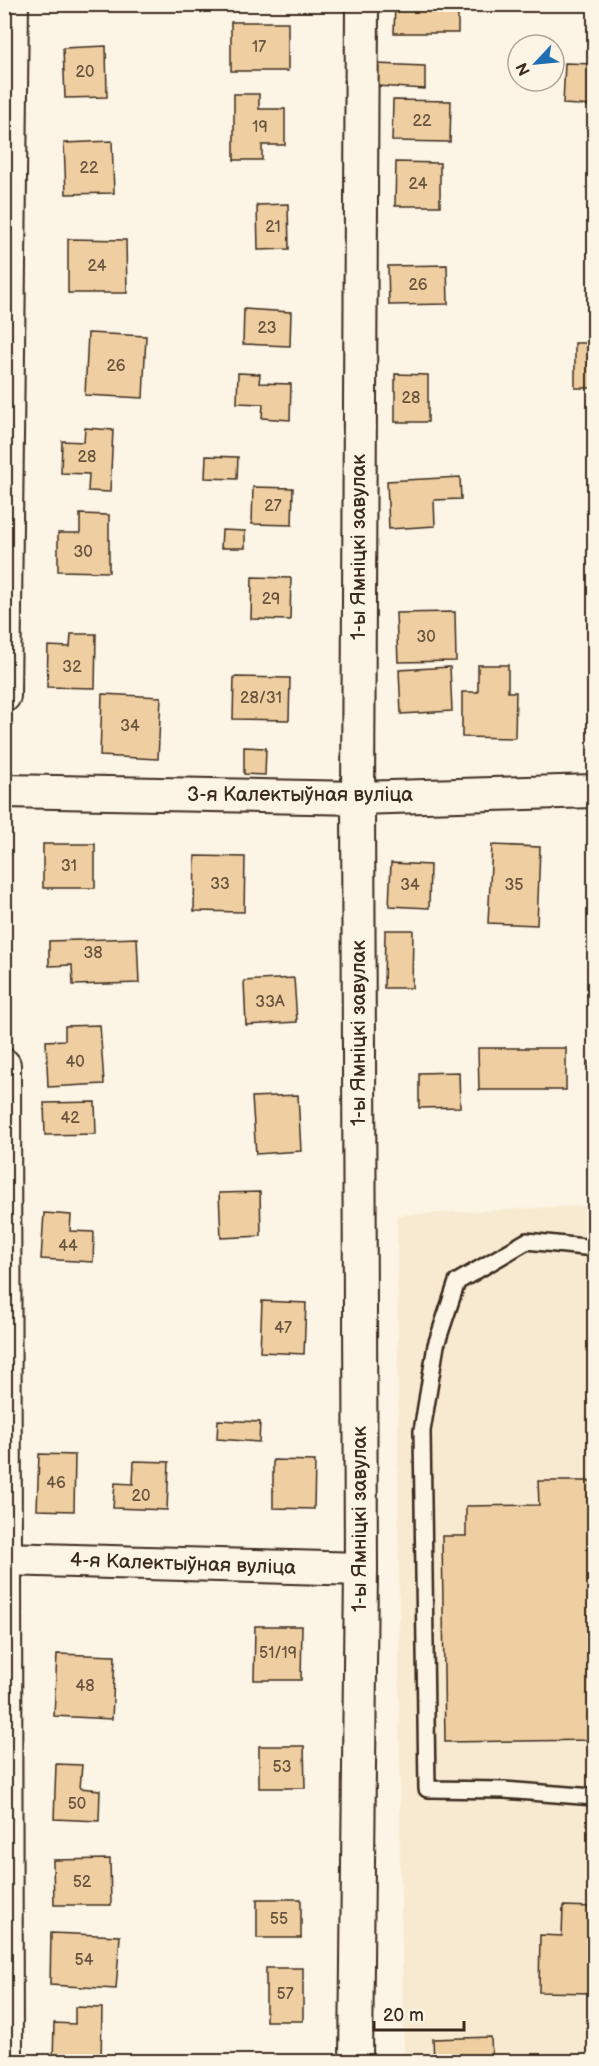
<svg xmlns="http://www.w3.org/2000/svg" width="599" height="2066" font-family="'Balsamiq Sans',sans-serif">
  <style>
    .built { fill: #f8ead1 }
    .building { fill: #efcfa1; stroke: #3b2a1e; stroke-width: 1.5 }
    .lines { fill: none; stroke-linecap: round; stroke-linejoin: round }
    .service-casing { stroke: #3b2a1e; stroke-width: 20 }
    .minor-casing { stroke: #3b2a1e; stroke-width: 36 }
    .service { stroke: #fcf5e5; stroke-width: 15 }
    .minor { stroke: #fcf5e5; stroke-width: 32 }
    .labels { text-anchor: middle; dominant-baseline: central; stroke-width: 6; stroke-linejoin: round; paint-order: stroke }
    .number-label { font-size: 16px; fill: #68533f }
    .street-label { font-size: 20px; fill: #3b2a1e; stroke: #fcf5e5 }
  </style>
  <rect width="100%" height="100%" fill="#fcf5e5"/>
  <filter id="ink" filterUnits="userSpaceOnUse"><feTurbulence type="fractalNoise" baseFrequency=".0167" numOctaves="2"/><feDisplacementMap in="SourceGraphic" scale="12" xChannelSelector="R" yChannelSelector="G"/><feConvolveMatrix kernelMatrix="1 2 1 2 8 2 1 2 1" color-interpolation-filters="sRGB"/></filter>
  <g filter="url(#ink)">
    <!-- built -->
    <polygon class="built" points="594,1205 594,2061 404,2061 400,1861 397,1215"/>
    <!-- building -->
    <g class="building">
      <polygon points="395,4 458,4 458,33 394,33"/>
      <rect x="231" y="22" width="57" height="49"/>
      <polygon points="106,46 107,97 65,98 63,48"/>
      <polygon points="565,63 594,64 594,106 563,104"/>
      <polygon points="376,64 425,66 425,89 376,86"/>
      <polygon points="234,94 259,94 259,109 285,109 285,145 262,145 262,160 234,160"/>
      <polygon points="393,100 451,101 450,142 392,141"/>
      <polygon points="112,141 114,193 66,194 64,143"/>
      <polygon points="396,162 440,163 440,206 395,206"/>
      <polygon points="288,204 289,249 258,250 257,205"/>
      <polygon points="68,239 126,240 127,293 68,293"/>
      <polygon points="447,265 448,304 389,305 388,266"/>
      <polygon points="244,309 291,312 290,346 243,344"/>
      <polygon points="88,333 146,336 143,398 85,395"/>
      <rect x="575" y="343" width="19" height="45"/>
      <polygon points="238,373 260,374 259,383 291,384 290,420 262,418 263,404 237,403"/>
      <polygon points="395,374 428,375 428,422 395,422"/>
      <polygon points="85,428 113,430 110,492 88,491 89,474 61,473 62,441 84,442"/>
      <polygon points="206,456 238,457 237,479 205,478"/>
      <polygon points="460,477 461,499 434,500 435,526 389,529 387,481"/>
      <polygon points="253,487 293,488 292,525 252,524"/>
      <polygon points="80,514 109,515 109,572 58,571 58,533 80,533"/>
      <polygon points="222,530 245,531 245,548 221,548"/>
      <polygon points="252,577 291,578 290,620 251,619"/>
      <polygon points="455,612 456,661 398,662 396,613"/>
      <polygon points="71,634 96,634 95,688 47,687 48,646 70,647"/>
      <polygon points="478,665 508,665 508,692 516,692 515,738 462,737 462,692 478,692"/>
      <polygon points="450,667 452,711 401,714 399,670"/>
      <polygon points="234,677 290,678 289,720 233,719"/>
      <polygon points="102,694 161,697 158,759 100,756"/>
      <polygon points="244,747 266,748 265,775 244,774"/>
      <rect x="43" y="844" width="52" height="44"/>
      <polygon points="492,845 540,847 537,925 488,923"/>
      <polygon points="195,856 245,857 244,912 194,911"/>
      <polygon points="391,863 430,865 429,908 389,906"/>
      <polygon points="385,930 413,930 412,988 384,988"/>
      <polygon points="137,938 139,983 73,985 72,965 49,966 49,941"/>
      <polygon points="294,978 297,1022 246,1025 244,981"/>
      <polygon points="100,1025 104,1084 48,1087 46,1041 65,1040 65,1026"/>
      <polygon points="478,1048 566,1048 566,1090 479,1090"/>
      <polygon points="589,1062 594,1062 594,1107 588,1107"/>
      <polygon points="459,1072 460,1107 419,1108 419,1073"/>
      <polygon points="298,1095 301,1151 256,1154 252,1097"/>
      <polygon points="95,1102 96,1134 45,1135 44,1103"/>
      <polygon points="260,1192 261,1236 221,1238 219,1193"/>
      <polygon points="44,1213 71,1215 70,1231 94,1232 93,1262 41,1259"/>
      <polygon points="262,1301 306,1303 304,1354 260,1352"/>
      <polygon points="218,1420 260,1422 259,1442 217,1439"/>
      <polygon points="39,1454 75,1455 74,1511 37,1510"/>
      <polygon points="273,1460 315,1461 314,1509 273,1508"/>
      <polygon points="134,1461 169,1462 167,1510 113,1508 115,1483 133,1484"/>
      <polygon points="538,1481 594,1481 594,1740 445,1742 442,1536 466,1536 466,1506 539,1505"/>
      <polygon points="255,1626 302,1626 301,1680 254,1680"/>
      <polygon points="57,1654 115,1656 112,1719 54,1716"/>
      <polygon points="259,1746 304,1746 305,1788 259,1788"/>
      <polygon points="56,1764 82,1765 80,1788 100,1790 99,1821 54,1819"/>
      <polygon points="110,1859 111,1905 54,1905 53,1860"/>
      <rect x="257" y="1899" width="44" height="39"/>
      <polygon points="563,1906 594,1907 594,1993 539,1992 540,1935 562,1936"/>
      <polygon points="51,1933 120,1936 116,1989 50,1985"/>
      <rect x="266" y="1968" width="37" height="53"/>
      <polygon points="75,2007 102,2008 101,2062 53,2062 54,2023 75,2024"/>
      <polygon points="491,2037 492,2062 434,2062 433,2039"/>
    </g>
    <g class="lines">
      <defs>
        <polyline id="service" points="594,1248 527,1241 457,1282 436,1345 422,1431 427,1789 504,1790 594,1797"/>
        <g id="minor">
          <polyline points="4,696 12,4"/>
          <polyline points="4,791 358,798 594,791"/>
          <polyline points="4,1065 6,2062"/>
          <polyline points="4,1559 361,1569"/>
          <polyline points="356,2062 361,1569 358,798 362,4"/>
        </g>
      </defs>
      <!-- service casing -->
      <use href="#service" class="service-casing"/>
      <!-- minor casing -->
      <use href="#minor" class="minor-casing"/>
      <!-- service -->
      <use href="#service" class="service"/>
      <!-- minor -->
      <use href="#minor" class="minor"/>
    </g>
  </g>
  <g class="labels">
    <!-- number labels -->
    <g class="number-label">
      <text x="259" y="47">17</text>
      <text x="85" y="72">20</text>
      <text x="422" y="121">22</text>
      <text x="260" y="127">19</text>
      <text x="89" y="168">22</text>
      <text x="418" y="184">24</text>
      <text x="273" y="227">21</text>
      <text x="97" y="266">24</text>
      <text x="418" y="285">26</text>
      <text x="267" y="328">23</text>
      <text x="116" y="366">26</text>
      <text x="411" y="398">28</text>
      <text x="87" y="457">28</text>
      <text x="273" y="506">27</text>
      <text x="83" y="552">30</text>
      <text x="271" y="599">29</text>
      <text x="426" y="637">30</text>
      <text x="72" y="667">32</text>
      <text x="261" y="698">28/31</text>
      <text x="130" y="726">34</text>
      <text x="69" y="866">31</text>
      <text x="220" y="884">33</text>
      <text x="410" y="885">34</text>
      <text x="514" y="885">35</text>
      <text x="93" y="953">38</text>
      <text x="270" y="1002">33А</text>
      <text x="75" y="1062">40</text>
      <text x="70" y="1118">42</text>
      <text x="68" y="1246">44</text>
      <text x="283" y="1328">47</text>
      <text x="56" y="1483">46</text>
      <text x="141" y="1496">20</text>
      <text x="278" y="1653">51/19</text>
      <text x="85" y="1686">48</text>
      <text x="282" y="1767">53</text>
      <text x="77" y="1804">50</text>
      <text x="82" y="1882">52</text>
      <text x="279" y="1919">55</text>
      <text x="84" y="1960">54</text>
      <text x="285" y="1994">57</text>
    </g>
    <!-- street labels -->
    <g class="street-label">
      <text transform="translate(359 547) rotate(-90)">1-ы Ямніцкі завулак</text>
      <text x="300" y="795">3-я Калектыўная вуліца</text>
      <text transform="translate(359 1033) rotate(-90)">1-ы Ямніцкі завулак</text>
      <text transform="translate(360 1519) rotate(-90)">1-ы Ямніцкі завулак</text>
      <text transform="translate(183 1564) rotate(2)">4-я Калектыўная вуліца</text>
    </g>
  </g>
  <!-- margin -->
  <rect width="599" height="2066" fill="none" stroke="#fcf5e5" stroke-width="24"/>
  <rect x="12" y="12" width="575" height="2042" fill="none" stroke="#3b2a1e" stroke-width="2" filter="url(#ink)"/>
  <!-- north arrow -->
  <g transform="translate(536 63) rotate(244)"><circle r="28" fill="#fcf5e5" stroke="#afa495" stroke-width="1.5"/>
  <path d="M0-4.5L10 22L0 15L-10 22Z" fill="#1f6fb2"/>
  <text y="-9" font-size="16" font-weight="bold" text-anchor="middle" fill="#3b2a1e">N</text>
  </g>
  <!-- scale -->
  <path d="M374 2021v9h90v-9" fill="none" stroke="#3b2a1e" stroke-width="3"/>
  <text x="383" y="2021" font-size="18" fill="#3b2a1e" stroke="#fcf5e5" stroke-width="4.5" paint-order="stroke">20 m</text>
</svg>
